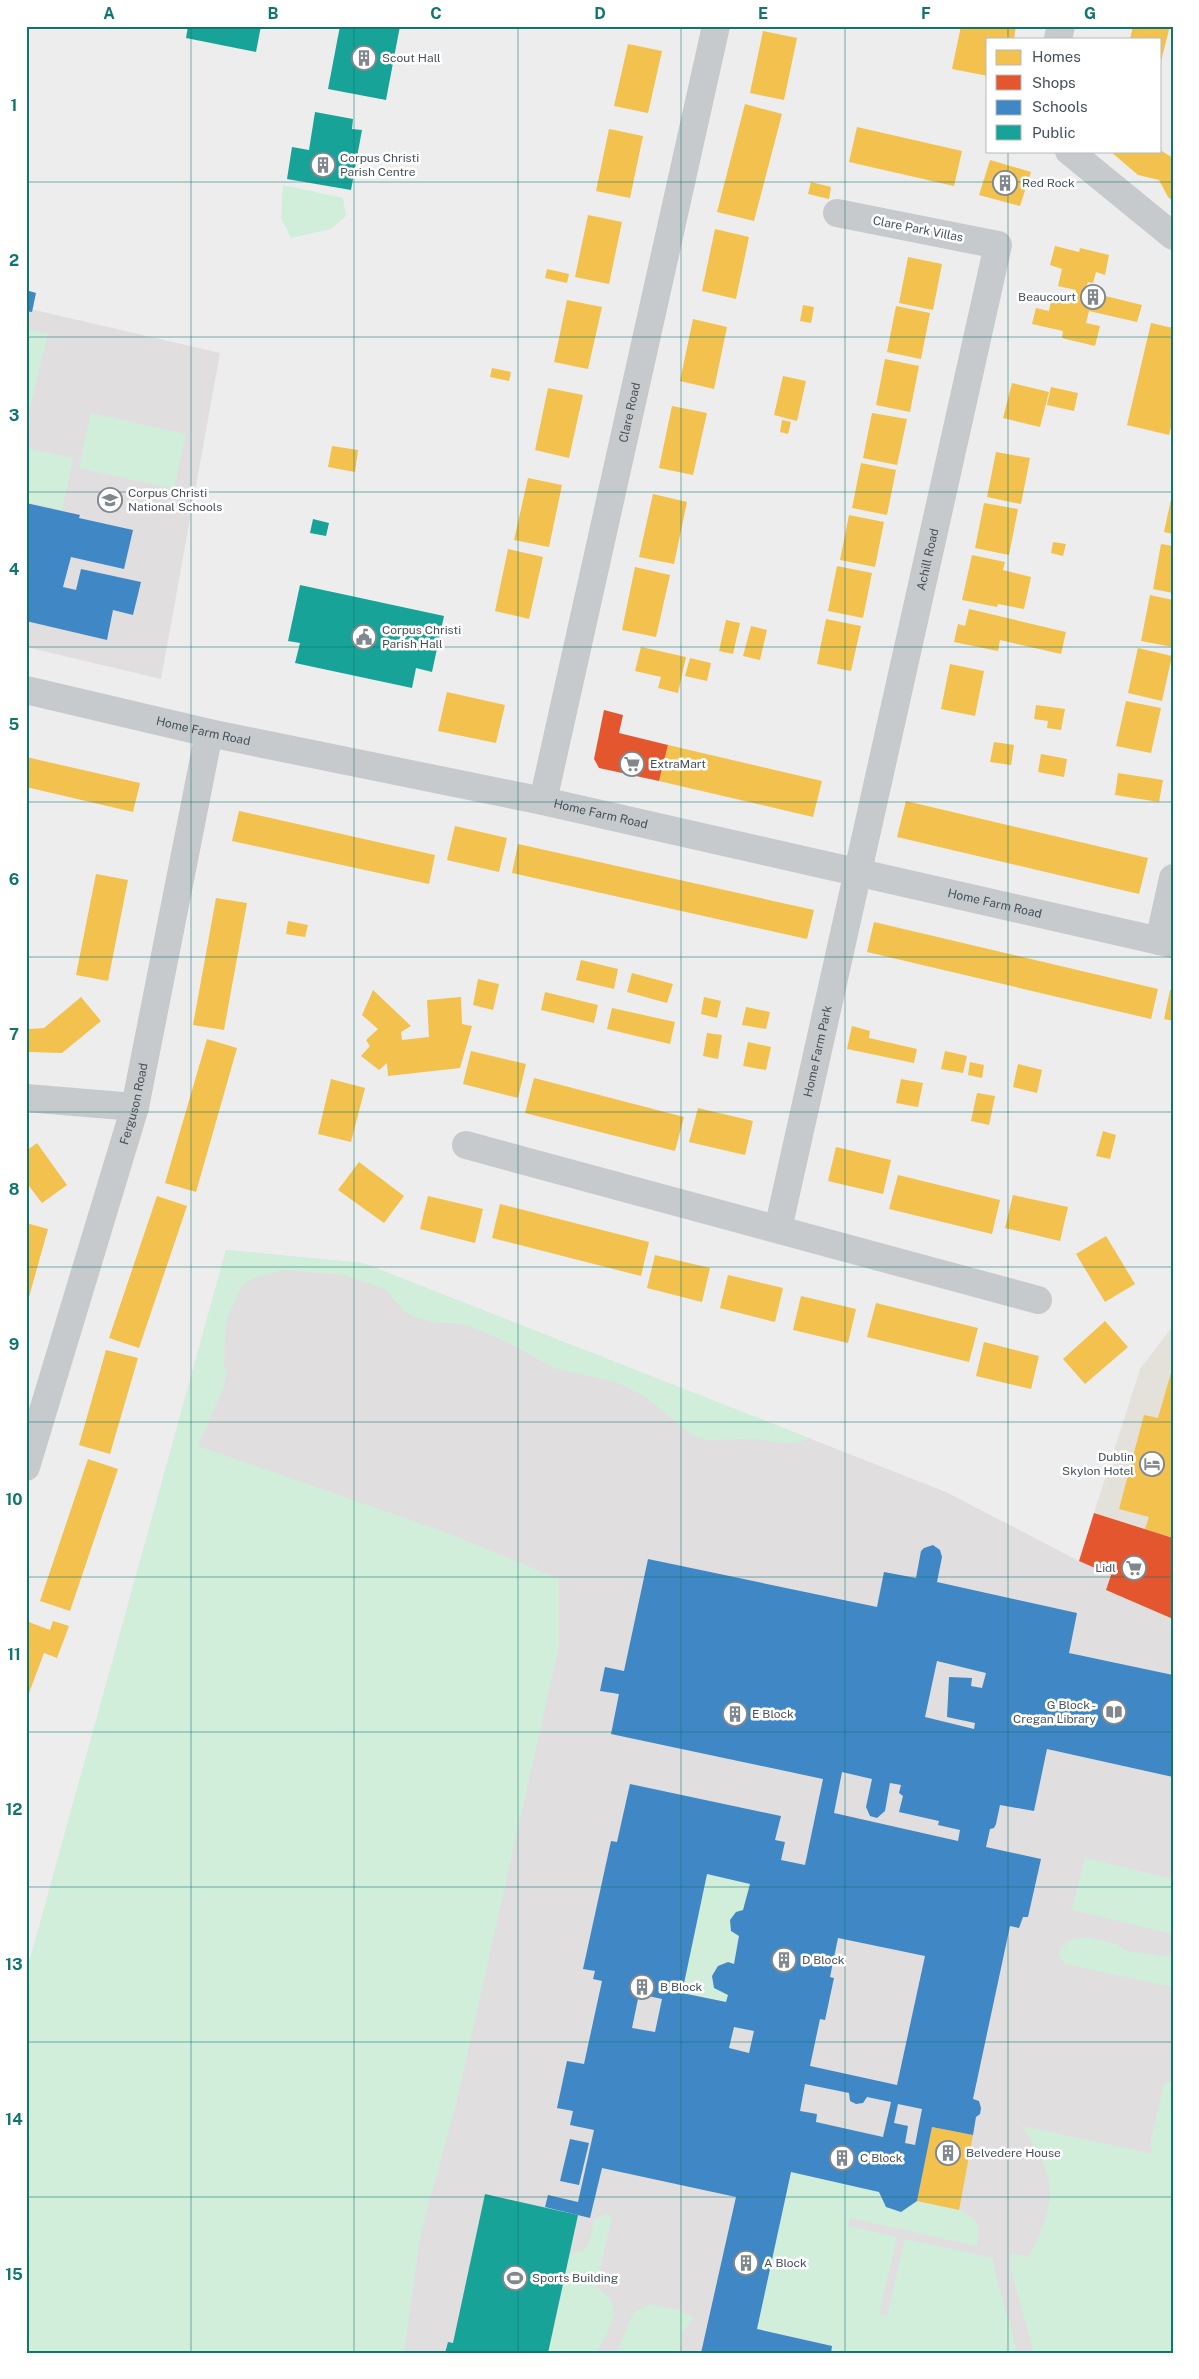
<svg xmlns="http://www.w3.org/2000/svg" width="1199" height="2379" font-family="'Public Sans',sans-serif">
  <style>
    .commercial { fill: #e3e1da }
    .education { fill: #e0dedf }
    .green { fill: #d1eedb }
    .homes { fill: #f2c14e }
    .shops { fill: #e4572e }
    .schools { fill: #3f88c5; fill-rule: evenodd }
    .public { fill: #17a398 }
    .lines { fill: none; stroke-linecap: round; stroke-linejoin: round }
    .minor { stroke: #c7cacc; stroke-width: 28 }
    .tertiary { stroke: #c7cacc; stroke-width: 28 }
    .grid { fill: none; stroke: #0f766e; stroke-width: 1; stroke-opacity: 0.55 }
    .labels { text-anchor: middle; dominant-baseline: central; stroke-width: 5; stroke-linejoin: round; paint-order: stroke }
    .poi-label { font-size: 12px; fill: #45515a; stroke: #fff; text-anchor: start }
    .street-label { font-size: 12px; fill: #45515a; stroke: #fff }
    .neatline { fill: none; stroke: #0f766e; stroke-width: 2 }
    .grid-label { font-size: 16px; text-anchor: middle; font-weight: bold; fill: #0f766e }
  </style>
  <rect width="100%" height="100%" fill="#eeeded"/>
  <!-- commercial -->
  <polygon class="commercial" points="1173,1326 1173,1538 1094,1513 1140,1369"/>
  <!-- education -->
  <g class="education">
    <polygon points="26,308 220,353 161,679 26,647"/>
    <polygon points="226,1250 363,1263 946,1492 1079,1561 1111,1575 1106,1590 1173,1619 1173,2353 26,2353 26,1974"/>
  </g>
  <!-- green -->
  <g class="green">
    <polygon points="283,185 343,198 346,216 331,229 291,238 281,218"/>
    <polygon points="26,329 48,334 26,424"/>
    <polygon points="91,413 186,434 174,489 79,468"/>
    <polygon points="26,448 73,458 62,510 26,502"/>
    <polygon points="226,1250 363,1263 809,1438 797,1443 784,1443 755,1439 707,1440 693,1436 646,1397 616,1382 554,1368 507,1342 476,1329 462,1324 432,1322 418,1318 405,1312 385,1289 343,1275 284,1270 255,1278 242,1285 226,1321 224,1367 227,1370 224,1386 198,1446 445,1532 559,1579 559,1646 457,2100 420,2237 404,2353 26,2353 26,1974"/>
    <polygon points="1085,1858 1173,1879 1173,1934 1072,1910"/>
    <polygon points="707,1874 750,1884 743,1910 736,1912 730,1920 731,1931 738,1936 734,1964 728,1962 718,1966 712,1976 714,1988 728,1995 726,2002 682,1993"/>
    <polygon points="1084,1937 1117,1944 1126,1951 1173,1957 1173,1987 1065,1964 1059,1956 1060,1949 1070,1940"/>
    <path d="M1173 2081V2353H1034L1011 2270V2253L1029 2257C1058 2198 1058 2181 1022 2126L1153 2154 1150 2145 1164 2083Z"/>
    <path d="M791 2172 879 2192 901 2212 917 2201C935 2205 964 2206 976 2222 981 2228 978 2239 977 2246L850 2218 848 2226 897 2237 879 2314 887 2316 905 2239 993 2258C997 2291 1012 2321 1016 2353H831L832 2346 757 2329Z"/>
    <path d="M607 2214 612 2217 596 2287C601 2291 608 2295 611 2301 620 2316 604 2339 596 2353H548L570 2256C574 2251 579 2253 584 2250 591 2246 592 2227 594 2219Z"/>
    <polygon points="650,2304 679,2310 694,2318 683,2331 679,2353 617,2353 633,2313"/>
  </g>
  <!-- homes -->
  <g class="homes">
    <polygon points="961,26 1016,26 1014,39 988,39 988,76 952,69"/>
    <polygon points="1133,26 1170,26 1161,61 1160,39 1130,39"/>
    <polygon points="763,31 797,38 784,100 750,93"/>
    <polygon points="628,44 662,51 648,113 614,106"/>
    <polygon points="745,104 782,114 754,221 717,212"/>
    <polygon points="857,127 962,151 954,186 849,162"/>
    <polygon points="609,129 643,136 630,198 596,191"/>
    <polygon points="1160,150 1173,158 1173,201 1168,197 1159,180 1138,175 1110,151"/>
    <polygon points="990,160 1031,172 1020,206 979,195"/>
    <polygon points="811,182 831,187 829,199 808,194"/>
    <polygon points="588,215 622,222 609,284 575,277"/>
    <polygon points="715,229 749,237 736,299 702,291"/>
    <polygon points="1055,246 1079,252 1080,248 1109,255 1105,275 1096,272 1093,283 1088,282 1085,291 1142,305 1137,322 1089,311 1086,323 1100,326 1095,346 1062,338 1063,331 1032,324 1036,308 1049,311 1052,295 1073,300 1076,290 1058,286 1062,269 1050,265"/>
    <polygon points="908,257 942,264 933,310 899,303"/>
    <polygon points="547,269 569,274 567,283 545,278"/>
    <polygon points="567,300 602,307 588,369 554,362"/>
    <polygon points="803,305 814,307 811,323 800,321"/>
    <polygon points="896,306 930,313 921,359 887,352"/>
    <polygon points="693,319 727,327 714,389 680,381"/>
    <polygon points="1151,323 1173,328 1173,420 1169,435 1127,425"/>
    <polygon points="885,359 919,366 910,412 876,405"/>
    <polygon points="492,368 511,372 509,381 490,377"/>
    <polygon points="783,376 806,381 797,421 774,415"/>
    <polygon points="1012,383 1049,392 1040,427 1003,418"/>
    <polygon points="1051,387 1078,393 1074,411 1047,405"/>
    <polygon points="548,388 583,395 569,458 535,450"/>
    <polygon points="672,406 707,413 693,475 659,468"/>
    <polygon points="872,413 907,419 897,465 863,458"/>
    <polygon points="782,420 791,422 788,434 780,432"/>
    <polygon points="332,446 358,450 355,472 328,467"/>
    <polygon points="996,452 1030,458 1021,504 987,497"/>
    <polygon points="861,463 896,470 887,515 852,508"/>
    <polygon points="528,478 562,485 549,547 514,540"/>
    <polygon points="653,494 687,502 674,564 639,557"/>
    <polygon points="1172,495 1173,495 1173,534 1164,532"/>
    <polygon points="984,503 1018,509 1009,555 975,548"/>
    <polygon points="849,515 884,522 875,567 840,560"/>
    <polygon points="1053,542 1066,544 1063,556 1051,553"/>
    <polygon points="1161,544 1173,546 1173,593 1153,589"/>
    <polygon points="508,549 543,557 529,619 495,611"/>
    <polygon points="972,555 1005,562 1003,570 1031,577 1024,609 998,604 997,607 962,600"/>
    <polygon points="837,566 872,573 863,618 828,611"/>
    <polygon points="635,567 670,575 656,637 622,630"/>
    <polygon points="1150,595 1173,600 1173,647 1141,641"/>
    <polygon points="969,609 1066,632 1061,654 1000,640 998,651 954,642 958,624 965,626"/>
    <polygon points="826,619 861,626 851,671 817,664"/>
    <polygon points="726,620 740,623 733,654 719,651"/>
    <polygon points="751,626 767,630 760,660 743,656"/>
    <polygon points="641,647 686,657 678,693 658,688 661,677 635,671"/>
    <polygon points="1138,648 1172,656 1162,701 1128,693"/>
    <polygon points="690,658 711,663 707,681 685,676"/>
    <polygon points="950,664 984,671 975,716 941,709"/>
    <polygon points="447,692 505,705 496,743 438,731"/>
    <polygon points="1126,701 1161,708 1151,753 1116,746"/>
    <polygon points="1036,705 1065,709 1061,730 1047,728 1048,721 1034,719"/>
    <polygon points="994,742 1014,745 1011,765 990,762"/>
    <polygon points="668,745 822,781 813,817 659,781"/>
    <polygon points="1041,754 1067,759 1064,777 1038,772"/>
    <polygon points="26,757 140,783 133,812 26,787"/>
    <polygon points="1118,773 1163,780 1159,802 1115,795"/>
    <polygon points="906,801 1148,858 1139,894 897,837"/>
    <polygon points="239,811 435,855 429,884 232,841"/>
    <polygon points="455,826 507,838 499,872 447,860"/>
    <polygon points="518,844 814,910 807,939 512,873"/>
    <polygon points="96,874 128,880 108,981 76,975"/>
    <polygon points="216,898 247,903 224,1030 193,1025"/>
    <polygon points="288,921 308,925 305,937 286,934"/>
    <polygon points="874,922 1158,989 1151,1019 867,952"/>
    <polygon points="581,960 618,969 614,989 576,980"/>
    <polygon points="632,973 673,984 667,1003 627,992"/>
    <polygon points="478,979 499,984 493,1010 473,1005"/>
    <polygon points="373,990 411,1026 401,1032 402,1040 429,1037 427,1000 461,997 462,1024 472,1026 460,1068 388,1076 387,1063 379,1070 361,1056 370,1046 366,1040 378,1029 362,1015"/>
    <polygon points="1170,990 1173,990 1173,1021 1164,1019"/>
    <polygon points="545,992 598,1005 594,1023 541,1010"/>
    <polygon points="81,997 101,1021 62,1053 29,1052 29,1029 44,1028"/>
    <polygon points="704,997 721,1001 717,1018 701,1014"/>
    <polygon points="746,1007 770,1012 766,1029 742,1025"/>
    <polygon points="612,1008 675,1022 670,1044 607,1029"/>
    <polygon points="852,1026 870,1031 869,1038 917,1049 914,1063 847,1049"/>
    <polygon points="707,1033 722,1035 718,1059 703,1056"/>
    <polygon points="207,1039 237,1048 196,1192 165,1183"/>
    <polygon points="748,1042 771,1047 766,1070 743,1066"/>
    <polygon points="471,1051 526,1064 518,1098 463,1084"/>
    <polygon points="945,1051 967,1056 963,1073 941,1069"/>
    <polygon points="970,1062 984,1065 982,1078 968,1075"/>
    <polygon points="1018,1064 1042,1070 1037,1093 1013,1087"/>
    <polygon points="534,1078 684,1117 675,1151 525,1113"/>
    <polygon points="331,1079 365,1088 351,1142 318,1134"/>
    <polygon points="901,1079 923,1083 918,1107 896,1103"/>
    <polygon points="977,1093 995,1096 989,1125 971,1121"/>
    <polygon points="698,1108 753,1121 745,1155 689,1142"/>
    <polygon points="1103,1131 1116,1135 1110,1159 1096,1156"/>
    <polygon points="37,1143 67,1185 42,1203 26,1182 26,1151"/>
    <polygon points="836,1147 891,1160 883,1194 828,1181"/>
    <polygon points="359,1162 404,1196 384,1223 338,1190"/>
    <polygon points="898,1175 1000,1200 992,1234 889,1209"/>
    <polygon points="1013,1195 1068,1207 1060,1241 1005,1228"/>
    <polygon points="157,1196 187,1206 139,1348 109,1338"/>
    <polygon points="428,1196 483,1209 475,1243 420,1229"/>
    <polygon points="500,1204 649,1242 641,1276 492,1238"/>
    <polygon points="26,1223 48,1229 27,1304 26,1304"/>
    <polygon points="1106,1236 1135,1284 1105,1302 1076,1254"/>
    <polygon points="655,1255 710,1268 702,1302 647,1288"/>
    <polygon points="728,1275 783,1288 775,1322 720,1308"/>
    <polygon points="801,1296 856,1309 848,1343 793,1330"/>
    <polygon points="876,1303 978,1328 969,1362 867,1337"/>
    <polygon points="1105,1321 1128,1347 1085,1384 1063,1359"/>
    <polygon points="984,1342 1039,1356 1031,1389 976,1376"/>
    <polygon points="106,1350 138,1358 110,1454 79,1445"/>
    <polygon points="1173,1366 1173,1538 1145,1529 1149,1517 1119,1509 1144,1415 1158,1418"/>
    <polygon points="88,1459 118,1469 70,1611 40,1601"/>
    <polygon points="26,1621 50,1630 53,1621 69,1626 57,1658 44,1653 26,1701"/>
    <polygon points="932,2127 973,2135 959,2210 917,2201"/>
  </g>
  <!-- shops -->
  <g class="shops">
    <polygon points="604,710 623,715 619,733 668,745 659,781 599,768 594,759"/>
    <polygon points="1094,1513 1173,1538 1173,1619 1106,1590 1111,1575 1079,1561"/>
  </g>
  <!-- schools -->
  <g class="schools">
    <polygon points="26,290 36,293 32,312 26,311"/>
    <polygon points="26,503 80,515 79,518 133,530 124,569 71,557 63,587 76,590 81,569 141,582 133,615 113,610 107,640 26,621"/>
    <path d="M933 1545 940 1550 942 1557 937 1582 1077 1613 1069 1653 1173 1675V1777L1047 1749 1034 1811 1000 1805 996 1824 994 1828 990 1829 986 1847 1041 1859 1028 1917H1023L1019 1928 1010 1926 973 2099 979 2101 981 2108 980 2114 976 2117 973 2135 932 2127 917 2201 901 2212 886 2207 879 2192 791 2172 757 2329 832 2346 831 2353H701L736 2197 602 2168 590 2218 545 2207 548 2195 578 2202 594 2130 570 2125 573 2111 557 2108 567 2061 584 2064 602 1981 593 1979 595 1971 583 1969 611 1841 617 1842 630 1784 781 1816 775 1840 785 1842 781 1860 805 1865 823 1779 611 1734 619 1694 600 1691 605 1667 624 1671 648 1559 877 1607 884 1572 916 1578 921 1551 924 1548ZM937 1661 986 1673 982 1688 971 1686 972 1678 949 1677 947 1717 975 1723 974 1729 925 1717ZM842 1772 872 1779 866 1807 870 1816 877 1818 885 1811 890 1783 901 1785 899 1793 903 1796 899 1812 939 1821 938 1825 960 1830 958 1841 834 1813ZM707 1874 750 1884 743 1910 736 1912 730 1920 731 1931 739 1936 734 1964 728 1962 718 1966 712 1976 714 1988 728 1995 726 2002 682 1993ZM838 1938 925 1956 897 2085 810 2066 820 2019 825 2020 834 1978 830 1977ZM639 1994 662 1999 655 2032 632 2028ZM734 2027 754 2031 749 2053 729 2048ZM805 2084 849 2093 850 2101 856 2104 863 2103 867 2097 891 2102 883 2137 816 2122 817 2114 800 2111ZM898 2104 922 2109 915 2145 905 2143 908 2126 894 2123Z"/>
    <polygon points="570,2139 589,2143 579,2185 560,2181"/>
  </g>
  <!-- public -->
  <g class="public">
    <polygon points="188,26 261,26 256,52 186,38"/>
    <polygon points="340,26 400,26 386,100 328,89"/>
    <polygon points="315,112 353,119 352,129 362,130 351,190 287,179 292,147 309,150"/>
    <polygon points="313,519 329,523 326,536 310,533"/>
    <polygon points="300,585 444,616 432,672 416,668 412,688 295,663 300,643 288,641"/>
    <polygon points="485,2194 578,2215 548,2353 445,2353 448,2342 453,2343"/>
  </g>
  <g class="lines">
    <!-- minor -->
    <g class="minor">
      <polyline points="1058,38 1061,26"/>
      <polyline points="1069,151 1173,236"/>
      <path id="s1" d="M543 801 716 26"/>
      <polyline points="1159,941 1173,878"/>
      <polyline points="26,1098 135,1107"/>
      <polyline points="466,1145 1038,1300"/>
      <path id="s2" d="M778 1229 998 245 837 213"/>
      <path id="s3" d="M26 1467 135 1107 209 733"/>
    </g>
    <!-- tertiary -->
    <path class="tertiary" id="s4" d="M26 690 209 733 543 801 1173 944"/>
  </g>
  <!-- grid -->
  <path class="grid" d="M191 26V2353M354 26V2353M518 26V2353M681 26V2353M845 26V2353M1008 26V39M1008 151V2353M26 182H1173M26 337H1173M26 492H1173M26 647H1173M26 802H1173M26 957H1173M26 1112H1173M26 1267H1173M26 1422H1173M26 1577H1173M26 1732H1173M26 1887H1173M26 2042H1173M26 2197H1173"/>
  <!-- icons -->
  <defs>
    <symbol id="building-ring" viewBox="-11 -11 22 22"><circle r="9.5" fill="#fff" stroke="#80888d" stroke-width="1.5"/><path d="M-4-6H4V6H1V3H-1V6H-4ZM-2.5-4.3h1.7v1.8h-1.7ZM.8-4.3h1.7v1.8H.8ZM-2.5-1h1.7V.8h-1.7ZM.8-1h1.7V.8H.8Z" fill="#80888d"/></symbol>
    <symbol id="school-ring" viewBox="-11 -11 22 22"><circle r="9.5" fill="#fff" stroke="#80888d" stroke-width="1.5"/><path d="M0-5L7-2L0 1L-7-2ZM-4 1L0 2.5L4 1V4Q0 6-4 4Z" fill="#80888d"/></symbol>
    <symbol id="civic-ring" viewBox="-11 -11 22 22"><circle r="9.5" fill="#fff" stroke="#80888d" stroke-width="1.5"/><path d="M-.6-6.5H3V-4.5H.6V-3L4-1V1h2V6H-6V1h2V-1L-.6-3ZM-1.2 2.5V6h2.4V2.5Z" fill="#80888d"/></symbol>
    <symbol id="supermarket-ring" viewBox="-11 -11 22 22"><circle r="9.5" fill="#fff" stroke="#80888d" stroke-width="1.5"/><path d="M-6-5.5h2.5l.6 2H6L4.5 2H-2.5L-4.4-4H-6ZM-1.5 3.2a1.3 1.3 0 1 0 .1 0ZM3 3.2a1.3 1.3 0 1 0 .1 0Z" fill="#80888d"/></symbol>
    <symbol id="hotel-ring" viewBox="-11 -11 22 22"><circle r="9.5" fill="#fff" stroke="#80888d" stroke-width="1.5"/><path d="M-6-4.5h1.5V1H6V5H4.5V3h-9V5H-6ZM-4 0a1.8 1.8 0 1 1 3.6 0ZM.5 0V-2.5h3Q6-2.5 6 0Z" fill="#80888d"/></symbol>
    <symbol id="library-ring" viewBox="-11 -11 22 22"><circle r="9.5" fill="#fff" stroke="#80888d" stroke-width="1.5"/><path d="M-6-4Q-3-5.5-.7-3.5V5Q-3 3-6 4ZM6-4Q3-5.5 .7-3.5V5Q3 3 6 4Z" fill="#80888d"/></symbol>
    <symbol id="stadium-ring" viewBox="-11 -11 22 22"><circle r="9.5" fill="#fff" stroke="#80888d" stroke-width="1.5"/><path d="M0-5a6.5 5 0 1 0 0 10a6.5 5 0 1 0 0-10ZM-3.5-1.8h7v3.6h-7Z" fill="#80888d"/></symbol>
  </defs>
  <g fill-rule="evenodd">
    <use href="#building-ring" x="350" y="44" width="28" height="28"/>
    <use href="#building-ring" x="309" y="151" width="28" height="28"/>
    <use href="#building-ring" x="991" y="169" width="28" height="28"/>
    <use href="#building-ring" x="1079" y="283" width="28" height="28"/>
    <use href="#school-ring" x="96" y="486" width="28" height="28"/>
    <use href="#civic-ring" x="350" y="623" width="28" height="28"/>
    <use href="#supermarket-ring" x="618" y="750" width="28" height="28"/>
    <use href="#hotel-ring" x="1138" y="1450" width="28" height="28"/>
    <use href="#supermarket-ring" x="1120" y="1554" width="28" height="28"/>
    <use href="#library-ring" x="1100" y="1698" width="28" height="28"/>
    <use href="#building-ring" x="721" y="1700" width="28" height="28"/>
    <use href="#building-ring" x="770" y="1946" width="28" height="28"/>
    <use href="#building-ring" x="628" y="1973" width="28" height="28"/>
    <use href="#building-ring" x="934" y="2139" width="28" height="28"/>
    <use href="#building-ring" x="828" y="2144" width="28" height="28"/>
    <use href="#building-ring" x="732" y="2249" width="28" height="28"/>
    <use href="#stadium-ring" x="501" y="2264" width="28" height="28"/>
  </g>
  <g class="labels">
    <!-- poi labels -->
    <g class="poi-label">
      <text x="382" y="58">Scout Hall</text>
      <text x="340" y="158">Corpus Christi<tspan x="340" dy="14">Parish Centre</tspan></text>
      <text x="1022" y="183">Red Rock</text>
      <text x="1076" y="297" text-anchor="end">Beaucourt</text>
      <text x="128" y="493">Corpus Christi<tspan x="128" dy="14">National Schools</tspan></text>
      <text x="382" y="630">Corpus Christi<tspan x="382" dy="14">Parish Hall</tspan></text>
      <text x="650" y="764">ExtraMart</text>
      <text x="1134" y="1457" text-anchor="end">Dublin<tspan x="1134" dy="14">Skylon Hotel</tspan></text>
      <text x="1116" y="1568" text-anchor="end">Lidl</text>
      <text x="1096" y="1705" text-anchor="end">G Block -<tspan x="1096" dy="14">Cregan Library</tspan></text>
      <text x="752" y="1714">E Block</text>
      <text x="802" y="1960">D Block</text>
      <text x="660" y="1987">B Block</text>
      <text x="966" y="2153">Belvedere House</text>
      <text x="860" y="2158">C Block</text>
      <text x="764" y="2263">A Block</text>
      <text x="532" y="2278">Sports Building</text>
    </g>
    <!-- street labels -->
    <g class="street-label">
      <text transform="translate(918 229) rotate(11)">Clare Park Villas</text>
      <text stroke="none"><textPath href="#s1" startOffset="398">Clare Road</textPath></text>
      <text stroke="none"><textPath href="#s2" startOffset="686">Achill Road</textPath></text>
      <text stroke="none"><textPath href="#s4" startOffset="182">Home Farm Road</textPath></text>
      <text stroke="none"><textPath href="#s4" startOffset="588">Home Farm Road</textPath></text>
      <text stroke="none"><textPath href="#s4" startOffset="992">Home Farm Road</textPath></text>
      <text stroke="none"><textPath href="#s2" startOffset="182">Home Farm Park</textPath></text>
      <text stroke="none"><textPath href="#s3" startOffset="379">Ferguson Road</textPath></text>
    </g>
  </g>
  <!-- border -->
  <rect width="1199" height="2379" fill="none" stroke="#ffffff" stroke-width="55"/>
  <!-- legend -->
  <rect x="986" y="38" width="175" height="115" fill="#ffffff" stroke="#b5b9bd"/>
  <rect x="996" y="50" width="25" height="15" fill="#f2c14e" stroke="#b5b9bd"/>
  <text x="1032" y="62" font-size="15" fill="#45515a">Homes</text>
  <rect x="996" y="75" width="25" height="15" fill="#e4572e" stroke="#b5b9bd"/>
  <text x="1032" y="88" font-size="15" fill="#45515a">Shops</text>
  <rect x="996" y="100" width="25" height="15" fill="#3f88c5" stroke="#b5b9bd"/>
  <text x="1032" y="112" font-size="15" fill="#45515a">Schools</text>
  <rect x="996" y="125" width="25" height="15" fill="#17a398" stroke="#b5b9bd"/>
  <text x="1032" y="138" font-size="15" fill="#45515a">Public</text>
  <rect x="28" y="28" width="1144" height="2324" class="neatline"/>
  <g class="grid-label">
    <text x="109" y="19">A</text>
    <text x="273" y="19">B</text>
    <text x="436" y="19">C</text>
    <text x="600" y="19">D</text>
    <text x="763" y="19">E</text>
    <text x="926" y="19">F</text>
    <text x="1090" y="19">G</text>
    <text x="14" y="111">1</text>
    <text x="14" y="266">2</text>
    <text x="14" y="421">3</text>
    <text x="14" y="575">4</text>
    <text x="14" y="730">5</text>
    <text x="14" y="885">6</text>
    <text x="14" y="1040">7</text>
    <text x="14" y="1195">8</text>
    <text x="14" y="1350">9</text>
    <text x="14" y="1505">10</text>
    <text x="14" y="1660">11</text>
    <text x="14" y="1815">12</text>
    <text x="14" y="1970">13</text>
    <text x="14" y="2125">14</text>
    <text x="14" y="2280">15</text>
  </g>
</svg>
